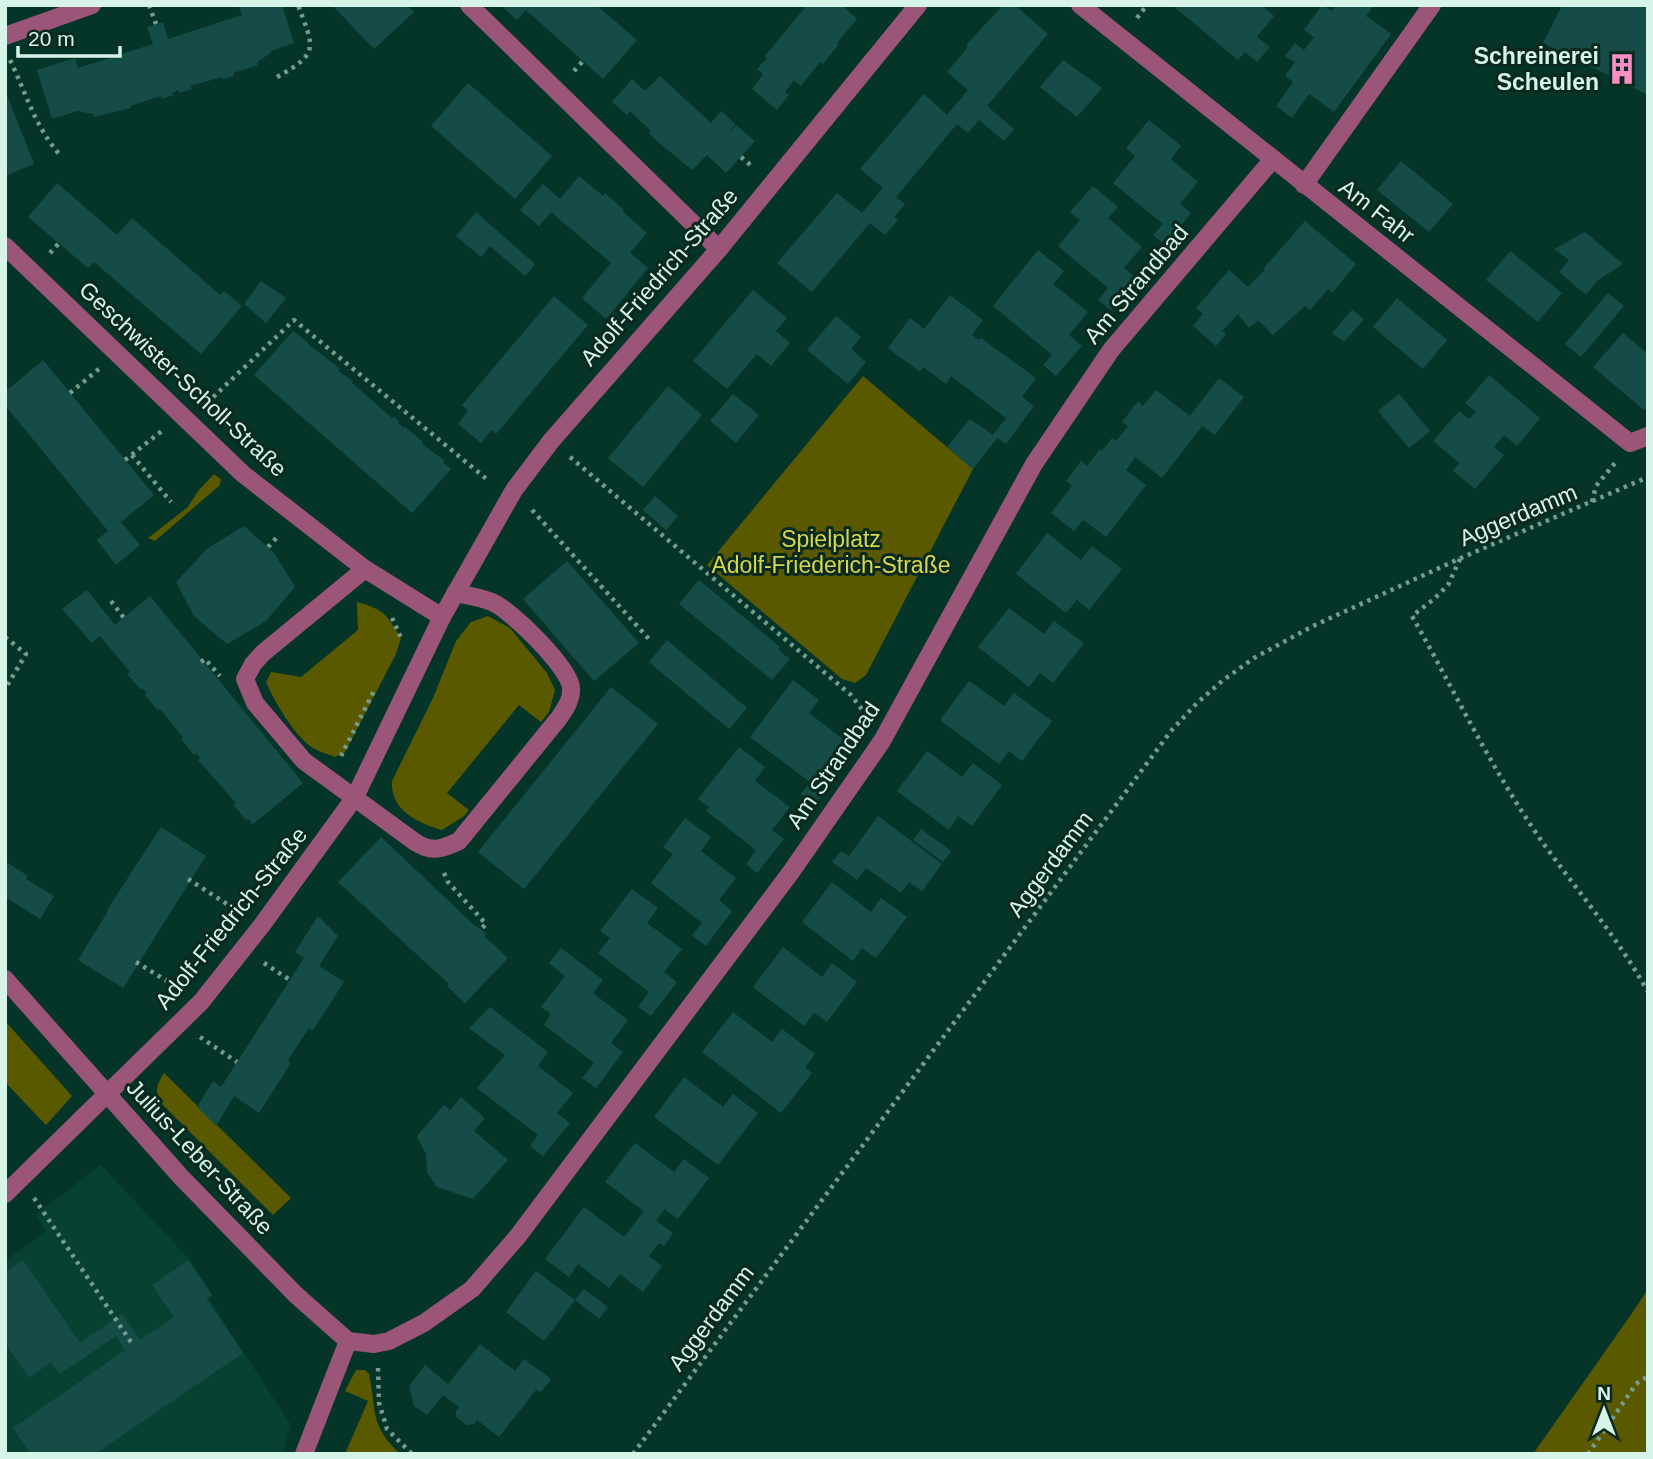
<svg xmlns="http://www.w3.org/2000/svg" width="1653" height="1459" font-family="Arial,sans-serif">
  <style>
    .built { fill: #074131 }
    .green { fill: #5a5900 }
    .building { fill: #164c48 }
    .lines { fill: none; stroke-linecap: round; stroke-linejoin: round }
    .path { stroke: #759b8e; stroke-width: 4.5; stroke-dasharray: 3.5 5; stroke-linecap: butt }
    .service { stroke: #9a5578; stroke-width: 18 }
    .minor { stroke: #9a5578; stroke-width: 18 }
    .labels { text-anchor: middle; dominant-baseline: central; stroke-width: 6; stroke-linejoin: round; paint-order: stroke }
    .poi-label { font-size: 23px; font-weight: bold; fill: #d7f4e8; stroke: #0a291f; text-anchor: end }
    .street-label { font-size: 23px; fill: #d7f4e8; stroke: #0a291f }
    .park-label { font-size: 23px; fill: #d7d64f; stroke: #0a291f }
  </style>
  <rect width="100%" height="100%" fill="#053528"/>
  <!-- built -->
  <polygon class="built" points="101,1165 190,1260 213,1295 209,1299 291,1425 282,1454 5,1454 5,1261 46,1232 36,1214"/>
  <!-- green -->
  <g class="green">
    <polygon points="863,376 973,469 866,675 855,683 842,679 707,565"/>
    <polygon points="214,474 221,479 220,485 155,541 148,538 188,507 198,491"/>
    <path d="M357 602C385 610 386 614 401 638L396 654 345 752 335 757C327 754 317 751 310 746 292 732 275 702 266 682L271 672 301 677 358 630Z"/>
    <path d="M488 616 510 628 547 673 555 690 549 712 541 722 519 705 447 793 469 810 464 816 442 830C418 823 390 810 392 781L433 698 456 641 471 622Z"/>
    <polygon points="5,1021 72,1096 46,1125 5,1082"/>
    <path d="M164 1073 291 1198 273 1215 161 1103C154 1091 157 1084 164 1073Z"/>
    <polygon points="1648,1289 1648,1454 1533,1454 1635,1309"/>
    <path d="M356 1370H365L369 1374C377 1412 369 1424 400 1454H345L368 1401 345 1391Z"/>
  </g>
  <!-- building -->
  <g class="building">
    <polygon points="243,5 282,5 294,43 271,51 271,53 257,62 258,65 233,73 234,76 223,79 222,77 190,86 192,89 179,93 179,90 172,93 174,95 161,99 161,96 130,106 131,108 94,117 93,114 77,111 52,119 37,70 75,58 78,68 153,44 147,27 163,22 168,39 242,15 239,6"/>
    <polygon points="332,5 407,5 414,12 374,49"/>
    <polygon points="500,5 596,5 637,40 603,79 526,10 517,20"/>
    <polygon points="807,5 842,5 857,19 837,43 839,44 823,64 820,62 801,86 794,80 785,92 789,95 777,110 752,89 763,74 757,69 767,58 765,56"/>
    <polygon points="1003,5 1015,5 1048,34 987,106 1014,129 1004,141 979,120 968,133 957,124 896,197 905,204 894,217 898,220 885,235 870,223 812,292 777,263 837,193 862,213 883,188 860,169 924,94 947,115 968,90 947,72 968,47 966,45"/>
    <polygon points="1172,5 1261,5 1274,16 1257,37 1270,47 1257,62 1245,52 1238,60"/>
    <polygon points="1322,5 1332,11 1336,5 1374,5 1366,16 1391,34 1334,112 1309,94 1292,118 1276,106 1293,82 1285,76 1295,62 1285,56 1295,43 1304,50 1314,37 1304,30"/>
    <polygon points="1562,5 1648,5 1648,95 1543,43"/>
    <polygon points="1063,60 1102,88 1077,117 1040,87"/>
    <polygon points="660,76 711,123 721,111 735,124 727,135 736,125 755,141 726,173 707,155 692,170 658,142 649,133 651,131 630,111 627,115 612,102 632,79 645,91"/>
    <polygon points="468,83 552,156 515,199 431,126"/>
    <polygon points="5,90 34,164 5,176"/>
    <polygon points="1149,120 1181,146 1171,159 1198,182 1180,204 1191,213 1165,245 1153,235 1163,224 1113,183 1135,156 1126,148"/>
    <polygon points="1401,161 1453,204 1429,232 1377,190"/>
    <polygon points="579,176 603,196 605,193 624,210 623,212 647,233 630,253 648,268 606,319 582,298 611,263 551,212 539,226 520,210 543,184 560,199"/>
    <polygon points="57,183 117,235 132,218 220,295 224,291 242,306 201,354 94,262 88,268 28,217"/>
    <polygon points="1093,186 1118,207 1108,218 1142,247 1124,268 1137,279 1111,310 1098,300 1108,288 1058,246 1080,220 1070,212"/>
    <polygon points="476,212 535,264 525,276 490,246 481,257 456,236"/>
    <polygon points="1305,221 1356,264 1332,293 1328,289 1310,310 1305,306 1273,335 1258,320 1249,328 1238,314 1222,331 1226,334 1216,346 1193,326 1203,314 1196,308 1229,270 1248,287 1265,270 1264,268"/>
    <polygon points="1585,232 1623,264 1598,280 1586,295 1559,272 1569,260 1554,249"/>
    <polygon points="1038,250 1064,271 1053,284 1088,312 1069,335 1082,346 1056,376 1043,365 1052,355 993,306"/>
    <polygon points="1510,251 1562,293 1538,322 1486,280"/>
    <polygon points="261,281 286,298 266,323 244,304"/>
    <polygon points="753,290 787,318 776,331 790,343 771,366 757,354 727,389 693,361"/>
    <polygon points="1608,293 1624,306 1581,357 1565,344"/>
    <polygon points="950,295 983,320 972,335 979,340 981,338 1036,378 1022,397 1034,406 1006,444 997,438 973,469 947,447 970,419 993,435 1006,418 951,376 946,384 923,367 920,372 888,348 910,318 924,329"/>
    <polygon points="554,296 588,325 496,434 492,430 481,443 458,424 468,411 462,405"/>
    <polygon points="1397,298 1447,340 1423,369 1373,327"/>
    <polygon points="1352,310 1364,319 1344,342 1332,333"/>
    <polygon points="836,316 861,337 851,349 866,362 848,384 807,350"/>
    <polygon points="293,331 308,342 307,343 340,369 338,371 353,381 351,382 392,418 393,416 399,421 398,423 404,428 405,427 423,442 422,444 445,461 443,462 451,469 412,513 254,375"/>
    <polygon points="1623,333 1648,354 1648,405 1644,410 1593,367"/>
    <polygon points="43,360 154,495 121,522 140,545 116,565 97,540 108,531 5,405 5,392"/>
    <polygon points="1489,375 1540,418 1517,446 1504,435 1494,447 1504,455 1475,489 1453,471 1459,463 1433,441 1459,411 1469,419 1476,412 1465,403"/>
    <polygon points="1219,378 1244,397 1215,435 1202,426 1162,478 1135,457 1126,470 1146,485 1106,537 1083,520 1074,531 1051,513 1072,486 1066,481 1081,461 1087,466 1100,449 1102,451 1112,438 1116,441 1128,426 1122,422 1138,401 1143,406 1156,390 1190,416"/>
    <polygon points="668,386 702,415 643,487 608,458"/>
    <polygon points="733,394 759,415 736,443 710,421"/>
    <polygon points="1399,394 1430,431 1409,448 1378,411"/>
    <polygon points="655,496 678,516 666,530 643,510"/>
    <polygon points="244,526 274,553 295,587 266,621 227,644 194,616 176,582 208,548"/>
    <polygon points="1047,533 1081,560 1092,546 1122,569 1089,610 1077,600 1066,613 1016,574"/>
    <polygon points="567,561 639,643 594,681 523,599"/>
    <polygon points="699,580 780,647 778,650 790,659 772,680 679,604"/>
    <polygon points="87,590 115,625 150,596 303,783 253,824 248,819 246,820 233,804 236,803 198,760 200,758 196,753 194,755 181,739 183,737 160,709 158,711 145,695 147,693 145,691 143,688 141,690 127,674 130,672 100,636 92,643 62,609"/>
    <polygon points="1009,608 1044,634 1054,621 1084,643 1053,683 1040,673 1029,687 978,647"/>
    <polygon points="667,640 747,708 729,729 649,662"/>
    <polygon points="793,680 819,700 809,713 844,740 827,762 840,772 814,805 801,794 810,782 750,737"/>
    <polygon points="969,681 1004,706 1014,693 1052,721 1022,761 1009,751 999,764 940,720"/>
    <polygon points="611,687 658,724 524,889 478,852"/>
    <polygon points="739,747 765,767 755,781 790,807 772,830 784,839 757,873 746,864 756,850 706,811 709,807 698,799"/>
    <polygon points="927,751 962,777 973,763 1002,785 972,826 958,816 949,830 897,791"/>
    <polygon points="878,816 942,864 922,891 909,882 901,893 866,868 857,880 832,862 841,851 849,856"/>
    <polygon points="685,818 711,837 701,851 736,878 719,900 732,911 706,946 692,935 702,923 651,883 673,854 663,847"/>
    <polygon points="161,827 206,856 123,988 78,960 108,911 107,910"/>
    <polygon points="921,829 951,851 943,862 913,840"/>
    <polygon points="381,837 474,925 481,929 486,934 484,936 508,958 465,1003 447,986 449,984 338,882"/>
    <polygon points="5,861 28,876 26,879 54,896 40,919 5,897"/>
    <polygon points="832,882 871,912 881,898 907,917 876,958 862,948 853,961 802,922"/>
    <polygon points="632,889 658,908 647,923 682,949 664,972 677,982 651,1016 638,1007 649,992 598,953 610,938 600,931"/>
    <polygon points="318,916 338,936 319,966 344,982 313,1030 309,1028 288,1060 291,1063 259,1113 234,1096 216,1126 197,1107 213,1081 221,1087 304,958 295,952"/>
    <polygon points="783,947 822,977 832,963 857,982 827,1022 814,1013 804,1026 753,987"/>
    <polygon points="561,948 603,980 593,993 628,1020 611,1043 623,1052 596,1088 582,1078 594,1063 544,1025 551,1014 541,1007 565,976 549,963"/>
    <polygon points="490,1007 548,1052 538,1066 573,1093 557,1113 570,1123 543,1156 530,1146 538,1135 477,1088 505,1055 469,1028"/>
    <polygon points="733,1012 772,1042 782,1029 815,1054 805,1068 812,1073 781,1113 702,1052"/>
    <polygon points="684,1077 723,1107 733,1094 758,1113 718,1165 654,1117"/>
    <polygon points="461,1097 485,1118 474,1131 508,1160 473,1199 437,1187 427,1172 426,1154 417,1136 444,1105 450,1110"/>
    <polygon points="635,1143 674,1172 684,1159 709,1178 678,1219 665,1209 656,1221 673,1233 664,1246 659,1243 649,1256 662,1266 643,1292 620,1274 609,1288 578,1264 569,1277 545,1259 584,1207 624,1237 644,1211 605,1182"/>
    <polygon points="23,1260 80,1343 122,1314 140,1340 174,1317 152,1285 188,1260 212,1295 206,1298 243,1353 95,1454 31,1454 13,1428 125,1350 116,1336 60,1374 51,1362 29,1378 5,1343 5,1272"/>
    <polygon points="536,1271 575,1300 544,1341 506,1312"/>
    <polygon points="584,1289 608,1307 599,1319 575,1300"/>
    <polygon points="480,1344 515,1371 524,1359 551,1379 541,1392 536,1390 499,1437 477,1420 474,1424 467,1425 456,1417 456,1411 459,1407 443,1395 427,1415 414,1406 409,1386 425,1365 448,1384"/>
  </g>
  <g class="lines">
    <!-- path -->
    <g class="path">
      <polyline points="149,5 156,24"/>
      <polyline points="1137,18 1147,5"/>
      <path d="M10 60C27 95 34 125 60 155"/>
      <polyline points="574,71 583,61"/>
      <path d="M277 77C320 53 314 48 298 5"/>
      <polyline points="741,157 754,168"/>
      <polyline points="50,253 59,243"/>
      <polyline points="70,393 99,369"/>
      <polyline points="207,403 294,320 489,481"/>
      <polyline points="132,455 171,502"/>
      <polyline points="570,457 851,695 867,716"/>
      <polyline points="125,460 163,430"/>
      <polyline points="1592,502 1596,486 1615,463"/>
      <polyline points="532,510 649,639"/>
      <polyline points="268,547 279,535"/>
      <path d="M1460 559 1448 585 1434 599 1412 616C1455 692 1493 772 1543 843 1579 893 1618 938 1648 992"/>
      <polyline points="111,601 124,618"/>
      <polyline points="392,618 401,638 400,641"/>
      <polyline points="5,637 26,654 5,689"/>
      <polyline points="201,662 205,659 220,676"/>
      <polyline points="341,756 375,689"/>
      <polyline points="444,873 448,882 486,924 481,929"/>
      <polyline points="188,879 241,913"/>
      <polyline points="136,962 180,989"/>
      <polyline points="264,963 290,980"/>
      <polyline points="200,1037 237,1062"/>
      <polyline points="34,1198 133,1345"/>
      <polyline points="378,1368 379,1403 387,1429 412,1454"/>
      <polyline points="633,1454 1171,731 1197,703 1222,681 1254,658 1313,626 1461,558 1648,477"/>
      <polyline points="1588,1454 1636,1384 1648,1376"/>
    </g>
    <!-- service -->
    <g class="service">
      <polyline points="1304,185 1432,5"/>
      <polyline points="5,1194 108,1093"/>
      <polyline points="304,1454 348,1341"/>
    </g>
    <!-- minor -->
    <g class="minor">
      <polyline points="469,5 719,249"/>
      <polyline points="1080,5 1630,443 1648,436"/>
      <polyline points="5,36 92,5"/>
      <polyline points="5,246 243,474 365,569 442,617"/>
      <path d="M365 569 263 653 253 664 245 679 255 703 304 761 415 842C432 853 442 849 459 841L559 718C565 709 572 700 571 688 570 668 511 610 492 602 480 597 467 595 455 593"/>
      <polyline points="5,979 181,1177 296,1295 348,1341 374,1344 389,1341 424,1323 472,1289 518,1236 791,872 882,741 1034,464 1111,350 1273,159"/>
      <polyline points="108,1093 201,1002 262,925 355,797 442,617 514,490 551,441 719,249 918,5"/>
    </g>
  </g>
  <!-- icons -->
  <defs>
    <symbol id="building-bare" viewBox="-9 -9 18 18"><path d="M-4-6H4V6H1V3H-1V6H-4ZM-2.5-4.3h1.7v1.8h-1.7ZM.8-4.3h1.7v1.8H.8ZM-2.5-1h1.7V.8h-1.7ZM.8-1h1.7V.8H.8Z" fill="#fa8fc6" stroke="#0a291f" stroke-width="2.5" paint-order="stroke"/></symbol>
  </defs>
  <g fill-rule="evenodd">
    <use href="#building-bare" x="1600" y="47" width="44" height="44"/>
  </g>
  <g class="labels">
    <!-- poi labels -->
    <g class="poi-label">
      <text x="1599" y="56">Schreinerei<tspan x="1599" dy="26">Scheulen</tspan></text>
    </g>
    <!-- street labels -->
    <g class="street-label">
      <text transform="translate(1377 211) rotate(38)">Am Fahr</text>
      <text transform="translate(659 277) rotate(-49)">Adolf-Friedrich-Straße</text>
      <text transform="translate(1136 284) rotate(-50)">Am Strandbad</text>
      <text transform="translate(183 379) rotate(43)">Geschwister-Scholl-Straße</text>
      <text transform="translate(1518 515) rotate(-23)">Aggerdamm</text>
      <text transform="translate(833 765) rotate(-56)">Am Strandbad</text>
      <text transform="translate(1050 864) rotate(-53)">Aggerdamm</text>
      <text transform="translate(231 918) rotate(-51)">Adolf-Friedrich-Straße</text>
      <text transform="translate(200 1157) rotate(47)">Julius-Leber-Straße</text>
      <text transform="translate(711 1318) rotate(-53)">Aggerdamm</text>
    </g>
    <!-- park labels -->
    <g class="park-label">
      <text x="831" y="539">Spielplatz<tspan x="831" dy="26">Adolf-Friederich-Straße</tspan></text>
    </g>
  </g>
  <!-- border -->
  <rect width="1653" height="1459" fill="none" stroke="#d7f4e8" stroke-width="14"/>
  <!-- north arrow -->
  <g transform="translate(1604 1410)" stroke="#0a291f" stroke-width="5" paint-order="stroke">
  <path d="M0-5L12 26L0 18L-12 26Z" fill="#d7f4e8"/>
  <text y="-10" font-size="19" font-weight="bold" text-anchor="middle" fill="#d7f4e8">N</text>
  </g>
  <!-- scale -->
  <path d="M18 46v10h102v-10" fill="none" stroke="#d7f4e8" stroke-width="3.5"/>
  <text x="28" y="46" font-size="21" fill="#d7f4e8" stroke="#0a291f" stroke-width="5" paint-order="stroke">20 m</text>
</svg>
